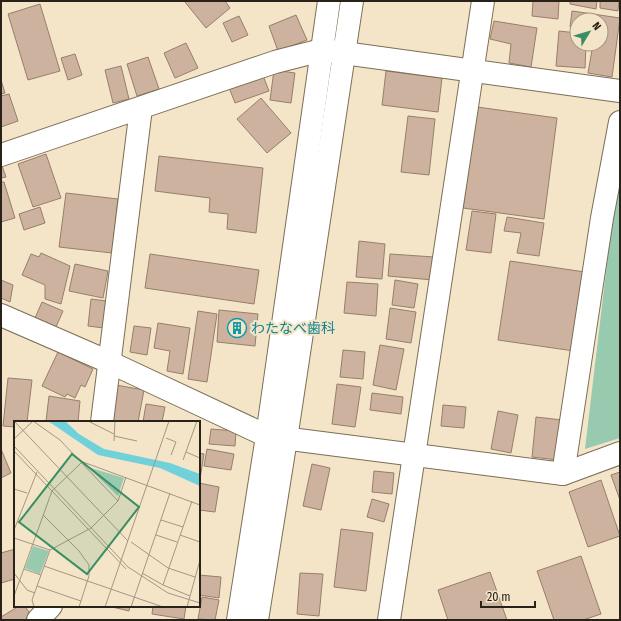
<svg xmlns="http://www.w3.org/2000/svg" width="621" height="621" font-family="'Fira Sans Condensed','Noto Sans JP',sans-serif">
  <style>
    .green { fill: #97caaf }
    .building { fill: #cdb39f; stroke: #977e6c }
    .lines { fill: none; stroke-linecap: round; stroke-linejoin: round }
    .minor-casing { stroke: #7b6e54; stroke-width: 24 }
    .minor { stroke: #fff; stroke-width: 22 }
    .labels { text-anchor: middle; dominant-baseline: central; stroke-width: 4; stroke-linejoin: round; paint-order: stroke }
    .culture-label { font-size: 14px; fill: #0d838f; stroke: #f4e5c8; text-anchor: start }
    .inset-road { fill: none; stroke: #a29782; stroke-width: 1 }
    .view { fill: #398f63; fill-opacity: 0.15; stroke: #398f63; stroke-width: 2 }
    .inset-edge { fill: none; stroke: #282218; stroke-width: 2 }
  </style>
  <rect width="100%" height="100%" fill="#f4e5c8"/>
  <!-- green -->
  <polygon class="green" points="620,154 620,438 585,449"/>
  <!-- building -->
  <g class="building">
    <polygon points="186,1 225,1 230,8 206,28 185,2"/>
    <polygon points="533,1 559,1 558,19 532,16"/>
    <polygon points="570,1 597,1 596,9 570,4"/>
    <polygon points="600,1 619,1 618,11 600,8"/>
    <polygon points="40,4 60,71 28,80 8,14"/>
    <polygon points="572,11 620,18 612,77 588,73 593,44 601,44 601,20 577,20 577,28 570,27"/>
    <polygon points="296,15 307,40 278,51 269,26"/>
    <polygon points="239,16 248,35 232,42 223,23"/>
    <polygon points="494,21 537,28 531,67 509,63 511,44 490,39"/>
    <polygon points="559,31 577,33 577,44 586,44 585,68 556,66"/>
    <polygon points="186,43 198,68 175,78 164,53"/>
    <polygon points="75,54 82,75 68,80 61,58"/>
    <polygon points="148,57 159,89 137,96 127,64"/>
    <polygon points="121,66 129,99 113,103 105,70"/>
    <polygon points="274,70 295,73 291,103 270,100"/>
    <polygon points="386,71 442,78 438,112 382,105"/>
    <polygon points="262,73 269,91 235,103 228,85"/>
    <polygon points="1,80 5,93 1,94"/>
    <polygon points="9,94 18,121 1,127 1,96"/>
    <polygon points="261,98 291,133 267,153 237,119"/>
    <polygon points="477,107 557,118 544,219 463,208"/>
    <polygon points="408,116 435,119 429,175 401,172"/>
    <polygon points="46,154 61,198 33,207 18,164"/>
    <polygon points="159,156 263,168 256,233 227,229 228,214 209,212 210,198 155,191"/>
    <polygon points="1,163 6,177 1,178"/>
    <polygon points="1,182 4,182 15,218 1,222"/>
    <polygon points="66,193 118,199 112,253 59,247"/>
    <polygon points="40,207 45,223 24,230 19,214"/>
    <polygon points="472,211 496,214 491,253 466,250"/>
    <polygon points="507,217 544,223 539,256 517,253 521,233 504,231"/>
    <polygon points="359,241 385,244 382,279 356,277"/>
    <polygon points="41,253 70,266 61,304 45,299 45,285 22,275 31,254 39,257"/>
    <polygon points="150,254 259,270 254,304 145,288"/>
    <polygon points="390,254 434,257 433,280 388,276"/>
    <polygon points="510,261 585,272 574,351 498,340"/>
    <polygon points="75,264 108,271 103,298 69,291"/>
    <polygon points="1,280 13,285 10,302 1,298"/>
    <polygon points="395,280 418,284 414,308 392,305"/>
    <polygon points="347,282 378,284 376,316 344,313"/>
    <polygon points="91,299 107,301 104,328 88,326"/>
    <polygon points="42,302 63,311 56,327 35,318"/>
    <polygon points="390,308 416,312 411,343 386,339"/>
    <polygon points="219,310 258,314 255,346 217,342"/>
    <polygon points="198,311 217,314 207,382 188,379"/>
    <polygon points="158,323 190,328 183,374 167,371 170,351 154,348"/>
    <polygon points="134,326 151,328 147,355 130,352"/>
    <polygon points="380,345 404,349 396,390 373,385"/>
    <polygon points="343,350 365,352 363,379 340,377"/>
    <polygon points="58,352 93,369 85,387 81,385 75,398 67,394 65,397 42,386"/>
    <polygon points="8,378 32,380 27,422 15,422 15,427 3,426"/>
    <polygon points="337,384 361,387 355,427 332,424"/>
    <polygon points="116,385 144,390 138,422 109,422"/>
    <polygon points="372,393 403,397 401,414 370,410"/>
    <polygon points="49,396 80,401 78,422 46,421"/>
    <polygon points="146,404 165,407 162,422 143,422"/>
    <polygon points="443,405 466,407 464,428 441,426"/>
    <polygon points="498,411 518,415 511,453 491,449"/>
    <polygon points="536,417 562,420 558,460 532,457"/>
    <polygon points="211,429 236,431 235,446 209,444"/>
    <polygon points="1,449 11,473 1,478"/>
    <polygon points="207,449 234,454 231,470 204,466"/>
    <polygon points="199,453 204,454 200,479 199,478"/>
    <polygon points="312,464 330,468 321,510 303,506"/>
    <polygon points="374,471 394,473 392,494 372,492"/>
    <polygon points="620,472 620,500 611,475"/>
    <polygon points="601,480 620,536 588,547 569,492"/>
    <polygon points="199,483 219,487 215,512 199,510"/>
    <polygon points="372,499 389,504 384,522 367,517"/>
    <polygon points="341,529 373,533 366,591 334,587"/>
    <polygon points="15,549 15,579 1,583 1,553"/>
    <polygon points="581,556 601,614 583,620 554,620 537,571"/>
    <polygon points="490,572 507,620 448,620 438,590"/>
    <polygon points="300,573 323,574 319,616 297,614"/>
    <polygon points="199,575 221,577 219,598 199,595"/>
    <polygon points="202,597 219,600 215,620 198,619"/>
    <polygon points="19,606 25,606 32,617 26,620 1,620 1,617"/>
    <polygon points="108,606 130,606 129,611"/>
    <polygon points="153,606 186,606 184,619 152,614"/>
  </g>
  <g class="lines">
    <defs>
      <g id="minor">
        <polyline points="1,155 275,62 322,50 620,91"/>
        <polyline points="1,315 109,362 267,436 563,474 620,453"/>
        <polyline points="102,422 141,108"/>
        <polyline points="563,474 602,218 620,122"/>
        <polyline points="38,620 51,606"/>
        <polyline points="238,620 267,436 329,1"/>
        <polyline points="257,620 286,439 352,1"/>
        <polyline points="389,620 483,1"/>
      </g>
    </defs>
    <!-- minor casing -->
    <use href="#minor" class="minor-casing"/>
    <!-- minor -->
    <use href="#minor" class="minor"/>
  </g>
  <!-- icons -->
  <defs>
    <symbol id="building-ring" viewBox="-11 -11 22 22"><circle r="9.5" fill="#f4e5c8" stroke="#0f9aa8" stroke-width="1.5"/><path d="M-4-6H4V6H1V3H-1V6H-4ZM-2.5-4.3h1.7v1.8h-1.7ZM.8-4.3h1.7v1.8H.8ZM-2.5-1h1.7V.8h-1.7ZM.8-1h1.7V.8H.8Z" fill="#0f9aa8"/></symbol>
  </defs>
  <g fill-rule="evenodd">
    <use href="#building-ring" x="226" y="317" width="22" height="22"/>
  </g>
  <g class="labels">
    <!-- culture labels -->
    <g class="culture-label">
      <text x="251" y="328">わたなべ歯科</text>
    </g>
  </g>
  <!-- overview -->
  <g transform="translate(14 421)">
    <rect width="186" height="186" fill="#f4e5c8"/>
    <path d="M74 46 110 57 104 75ZM19 125 35 130 26 153 11 147Z" fill="#97caaf"/>
    <path d="M34 0H51L65 13 90 28 156 42 186 53V65L146 47 84 34Z" fill="#70d1db"/>
    <path class="inset-road" d="M0 0 114 120M19 0 46 19 104 80M74 0 100 13M100 15 123 20M152 17 162 21 157 34M0 18 19 0M100 20 101 0M0 25 114 146 154 172 186 182M0 30 112 148M172 31 186 37M169 39 183 0M69 41 186 84M0 68 13 72M29 94 65 130 75 144V155L65 186M147 99 169 106M0 109 23 51M142 114 163 121M166 114 186 121M0 117 36 129M117 121 154 147 181 156M30 145 149 186M10 148 27 154M0 152 13 169 21 172M128 152 149 164 178 80M149 164 176 175M23 165 67 180M0 175 38 70 68 41M20 186 18 179 36 129 77 107 104 80 112 56M91 186 155 0M117 186 156 72M173 186 186 139"/>
    <path class="view" d="M58 33 125 86 73 153 5 101Z"/>
    <rect width="186" height="186" class="inset-edge"/>
  </g>
  <!-- border -->
  <rect width="621" height="621" fill="none" stroke="#282218" stroke-width="4"/>
  <!-- north arrow -->
  <g transform="translate(589 32) rotate(52)"><circle r="19" fill="#f4e5c8" stroke="#a29782"/>
  <path d="M0-3L7 15L0 10L-7 15Z" fill="#398f63"/>
  <text y="-6" font-size="11" font-weight="bold" text-anchor="middle" fill="#282218">N</text>
  </g>
  <!-- scale -->
  <path d="M481 601v6h54v-6" fill="none" stroke="#282218" stroke-width="2"/>
  <text x="487" y="601" font-size="12" fill="#282218" stroke="#f4e5c8" stroke-width="3" paint-order="stroke">20 m</text>
</svg>
